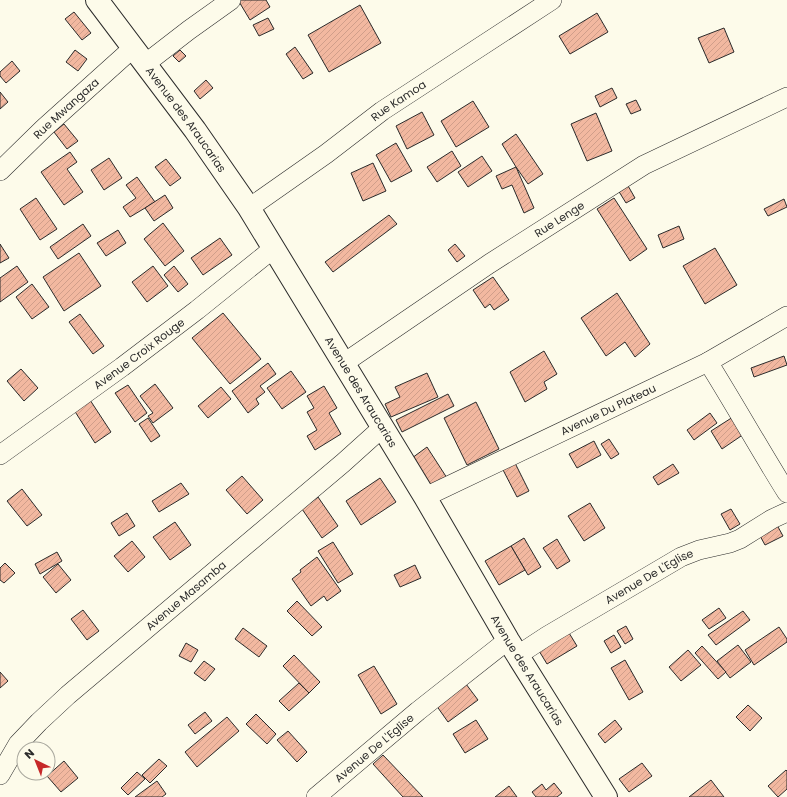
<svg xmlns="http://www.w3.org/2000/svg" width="787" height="797" font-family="Poppins,sans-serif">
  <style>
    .building { fill: url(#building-hatch); stroke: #2b2b2b }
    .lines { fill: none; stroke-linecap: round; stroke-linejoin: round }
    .street-casing { stroke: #2b2b2b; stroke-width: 20 }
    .secondary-casing { stroke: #2b2b2b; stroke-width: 24 }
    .street { stroke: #fdfbea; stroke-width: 19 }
    .secondary { stroke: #fdfbea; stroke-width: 22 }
    .labels { text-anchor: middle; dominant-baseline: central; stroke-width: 3; stroke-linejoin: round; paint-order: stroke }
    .street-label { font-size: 11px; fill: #2b2b2b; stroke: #fdfbea }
  </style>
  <defs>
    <pattern id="building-hatch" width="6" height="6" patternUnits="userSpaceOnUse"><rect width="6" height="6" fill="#f2b8a0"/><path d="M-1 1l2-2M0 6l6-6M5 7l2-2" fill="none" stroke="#d09e8a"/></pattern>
  </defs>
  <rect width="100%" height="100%" fill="#fdfbea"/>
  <!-- building -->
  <g class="building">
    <polygon points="238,0 266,0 270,7 250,20"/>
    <polygon points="360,5 381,43 329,72 308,35"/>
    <polygon points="74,12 91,33 82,40 65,19"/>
    <polygon points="597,13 608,32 570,54 559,36"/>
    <polygon points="268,18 274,29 259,36 253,25"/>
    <polygon points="724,28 734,52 709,63 698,38"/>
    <polygon points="295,47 313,73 303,79 286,54"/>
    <polygon points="75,50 87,59 78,71 66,62"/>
    <polygon points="180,50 186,56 179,62 173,56"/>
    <polygon points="12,61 20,71 6,83 0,76 0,72"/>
    <polygon points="206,80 213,88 200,99 194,91"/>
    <polygon points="612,88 617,98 600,107 595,96"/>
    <polygon points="0,92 8,102 0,109"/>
    <polygon points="636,100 641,110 631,114 626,104"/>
    <polygon points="473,101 489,127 456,147 441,121"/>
    <polygon points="422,112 434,135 407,149 396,126"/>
    <polygon points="596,113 612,151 587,161 571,124"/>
    <polygon points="64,124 78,141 67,149 54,132"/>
    <polygon points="516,134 543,174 528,184 516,167 502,144"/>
    <polygon points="396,143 412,171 391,182 376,155"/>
    <polygon points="452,151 461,166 437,182 427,167"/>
    <polygon points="70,152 77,162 67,169 83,192 64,205 41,172"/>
    <polygon points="482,156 492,171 468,187 458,172"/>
    <polygon points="109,158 122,178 104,190 91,170"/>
    <polygon points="166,159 181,178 170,186 155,167"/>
    <polygon points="373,163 386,191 363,201 351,173"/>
    <polygon points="516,167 534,208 524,213 512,185 502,189 496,176"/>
    <polygon points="137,177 155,202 130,217 123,207 136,198 126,185"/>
    <polygon points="627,184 635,198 626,203 618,190"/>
    <polygon points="165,195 173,208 154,221 145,208"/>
    <polygon points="36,198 57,229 40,240 20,209"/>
    <polygon points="614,198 647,249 630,261 597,209"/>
    <polygon points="784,199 787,207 768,216 764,209"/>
    <polygon points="389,215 397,224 333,272 325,262"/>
    <polygon points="163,223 184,251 165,266 144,239"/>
    <polygon points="83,224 91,236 58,259 50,247"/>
    <polygon points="679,226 684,239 663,248 658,235"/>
    <polygon points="118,230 126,243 106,256 97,243"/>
    <polygon points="220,238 232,255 203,275 191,258"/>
    <polygon points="0,244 9,258 0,263"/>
    <polygon points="455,244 465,256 457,262 448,250"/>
    <polygon points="715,248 737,285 705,304 683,266"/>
    <polygon points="79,253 101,286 64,311 43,277"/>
    <polygon points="17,266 28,282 0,302 0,278"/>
    <polygon points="153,266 168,286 147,302 132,282"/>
    <polygon points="174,266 188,284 178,292 164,275"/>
    <polygon points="493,277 509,300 494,310 490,304 485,308 473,290"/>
    <polygon points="32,284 49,307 32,319 16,297"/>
    <polygon points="617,293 650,344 635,357 625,342 606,356 581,318"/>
    <polygon points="223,313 261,359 230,384 192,338"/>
    <polygon points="80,314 104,346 93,354 69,322"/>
    <polygon points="544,351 557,374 544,382 547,389 525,402 510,372"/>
    <polygon points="784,356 787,365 754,377 751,368"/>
    <polygon points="268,363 276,374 260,386 265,392 256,399 259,404 248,413 232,391"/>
    <polygon points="21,369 38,388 24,401 7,381"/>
    <polygon points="291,371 306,392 282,409 267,388"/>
    <polygon points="427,373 438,397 391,417 385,404 400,397 395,387"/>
    <polygon points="155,384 173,408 153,423 148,416 153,413 140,396"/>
    <polygon points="128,385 147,413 135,422 115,393"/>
    <polygon points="324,386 337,408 329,413 341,434 315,450 307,436 317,430 307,412 314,408 307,396"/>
    <polygon points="221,387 231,399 208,418 198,406"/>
    <polygon points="448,394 454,406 402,432 396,420"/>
    <polygon points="90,400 111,432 95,443 74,410"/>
    <polygon points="476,402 499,449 467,465 444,418"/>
    <polygon points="710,413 717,423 694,440 687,430"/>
    <polygon points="733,417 744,434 722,449 711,431"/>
    <polygon points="148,418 160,436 151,442 139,424"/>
    <polygon points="609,439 619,454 611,459 601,444"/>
    <polygon points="594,441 601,455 577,468 569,454"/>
    <polygon points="427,447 447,478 432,488 412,458"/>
    <polygon points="513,459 529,491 517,497 501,466"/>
    <polygon points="673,464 679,473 658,485 653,477"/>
    <polygon points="242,476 263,500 247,514 226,490"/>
    <polygon points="380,478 396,502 361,525 346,501"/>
    <polygon points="181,483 189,494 159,512 152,501"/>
    <polygon points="22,489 42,515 27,526 7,501"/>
    <polygon points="318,497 338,526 322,538 302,509"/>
    <polygon points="590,503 605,528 584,541 568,516"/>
    <polygon points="731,509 740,524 730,530 721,514"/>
    <polygon points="127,513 135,526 119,536 111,523"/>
    <polygon points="175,522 191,545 170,560 153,537"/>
    <polygon points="777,525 783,536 765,545 759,534"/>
    <polygon points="524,538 541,567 528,575 511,546"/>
    <polygon points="557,539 570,561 557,569 543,548"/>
    <polygon points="132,541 145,557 128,572 114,556"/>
    <polygon points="333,542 353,574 338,583 318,551"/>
    <polygon points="511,546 525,570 499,585 485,561"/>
    <polygon points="57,552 62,561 40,574 35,564"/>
    <polygon points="317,557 341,591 327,601 324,596 311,606 292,579 301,572 300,570"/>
    <polygon points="5,563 15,573 4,583 0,580 0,568"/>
    <polygon points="58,564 71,580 56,593 43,577"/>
    <polygon points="415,565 421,578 400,587 394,575"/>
    <polygon points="297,601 322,627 312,636 287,611"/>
    <polygon points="719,608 726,618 709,629 702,620"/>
    <polygon points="83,610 99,631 87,640 71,619"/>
    <polygon points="743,611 750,620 716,645 708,635"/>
    <polygon points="626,626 633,639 625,644 617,631"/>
    <polygon points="779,627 787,639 787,642 754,665 745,650"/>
    <polygon points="243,628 267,646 259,657 235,639"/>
    <polygon points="566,628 577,646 547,664 536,646"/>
    <polygon points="614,635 621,647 611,653 604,641"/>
    <polygon points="186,643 198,650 191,662 179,656"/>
    <polygon points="738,645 751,662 730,678 717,661"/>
    <polygon points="702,646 726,672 718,679 695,653"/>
    <polygon points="688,650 701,665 681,681 669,667"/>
    <polygon points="294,655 320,682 309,693 283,666"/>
    <polygon points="625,660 643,692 629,700 611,668"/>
    <polygon points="204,661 215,669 205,681 194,673"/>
    <polygon points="374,666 397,704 381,714 358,675"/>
    <polygon points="0,672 8,681 0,688"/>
    <polygon points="299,683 309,693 289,711 279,701"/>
    <polygon points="466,684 478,700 448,722 436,705"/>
    <polygon points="748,705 762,718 750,731 736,717"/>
    <polygon points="205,712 212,721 195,734 188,725"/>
    <polygon points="256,714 276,734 267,744 246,724"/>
    <polygon points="227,717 239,731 197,767 185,752"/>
    <polygon points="476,720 488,739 465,753 453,734"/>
    <polygon points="615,720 622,729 605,743 598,734"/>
    <polygon points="288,731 307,752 297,762 277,740"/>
    <polygon points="383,755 423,797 403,797 373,764"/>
    <polygon points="159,759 167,766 150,783 142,775"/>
    <polygon points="64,761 78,778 61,792 47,776"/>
    <polygon points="642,763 652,776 629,792 619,779"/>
    <polygon points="786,770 787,771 787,789 778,797 768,786"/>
    <polygon points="137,772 145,779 128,795 121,788"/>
    <polygon points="711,780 724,797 689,797"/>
    <polygon points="157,781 166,794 162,797 135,797"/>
    <polygon points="554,783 562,793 557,797 536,797 532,792 542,784 546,790"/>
    <polygon points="509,786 517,797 495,797"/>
  </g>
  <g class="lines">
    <defs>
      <g id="street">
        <polyline points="145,64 189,30 231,0"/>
        <path id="s1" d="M0 171 44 128 133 48"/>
        <path id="s2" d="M249 208 326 154 382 111 552 0"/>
        <path d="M708 362C735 405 760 450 787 493"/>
        <path id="s3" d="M344 363 489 264 644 165 787 97"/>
        <path id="s4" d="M0 455 122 367 197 310 274 248"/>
        <path id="s5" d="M425 497 708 362 787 316"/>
        <path id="s6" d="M518 655 547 636 681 557 699 550 730 543 740 539 772 519 787 512"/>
        <path id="s7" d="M0 775 18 744 39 722 68 695 343 463 383 427"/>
        <path id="s8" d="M316 797 418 711 508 640"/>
      </g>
      <g id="secondary">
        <path id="s9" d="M97 0 195 130 249 208 425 497 508 640 606 797"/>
      </g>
    </defs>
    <!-- street casing -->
    <use href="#street" class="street-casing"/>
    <!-- secondary casing -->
    <use href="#secondary" class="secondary-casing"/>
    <!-- street -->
    <use href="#street" class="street"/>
    <!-- secondary -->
    <use href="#secondary" class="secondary"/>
  </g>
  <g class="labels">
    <!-- street labels -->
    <g class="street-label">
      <text stroke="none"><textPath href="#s2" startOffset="184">Rue Kamoa</textPath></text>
      <text stroke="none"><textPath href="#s1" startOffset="91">Rue Mwangaza</textPath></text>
      <text stroke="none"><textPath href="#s9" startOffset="149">Avenue des Araucarias</textPath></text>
      <text stroke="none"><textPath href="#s3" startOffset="259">Rue Lenge</textPath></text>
      <text stroke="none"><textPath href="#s4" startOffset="172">Avenue Croix Rouge</textPath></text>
      <text stroke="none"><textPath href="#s9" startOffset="473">Avenue des Araucarias</textPath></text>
      <text stroke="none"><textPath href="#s5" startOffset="203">Avenue Du Plateau</textPath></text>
      <text stroke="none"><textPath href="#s6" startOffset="153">Avenue De L'Eglise</textPath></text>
      <text stroke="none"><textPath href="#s7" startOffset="260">Avenue Masamba</textPath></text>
      <text stroke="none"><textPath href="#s9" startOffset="797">Avenue des Araucarias</textPath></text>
      <text stroke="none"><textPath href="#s8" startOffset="76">Avenue De L'Eglise</textPath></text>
    </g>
  </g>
  <!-- north arrow -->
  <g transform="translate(36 761) rotate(317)"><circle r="19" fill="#fdfbea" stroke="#a9a89e"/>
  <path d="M0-3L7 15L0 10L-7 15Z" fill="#c62828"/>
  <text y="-6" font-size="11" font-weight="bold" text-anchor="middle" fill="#2b2b2b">N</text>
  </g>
</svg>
